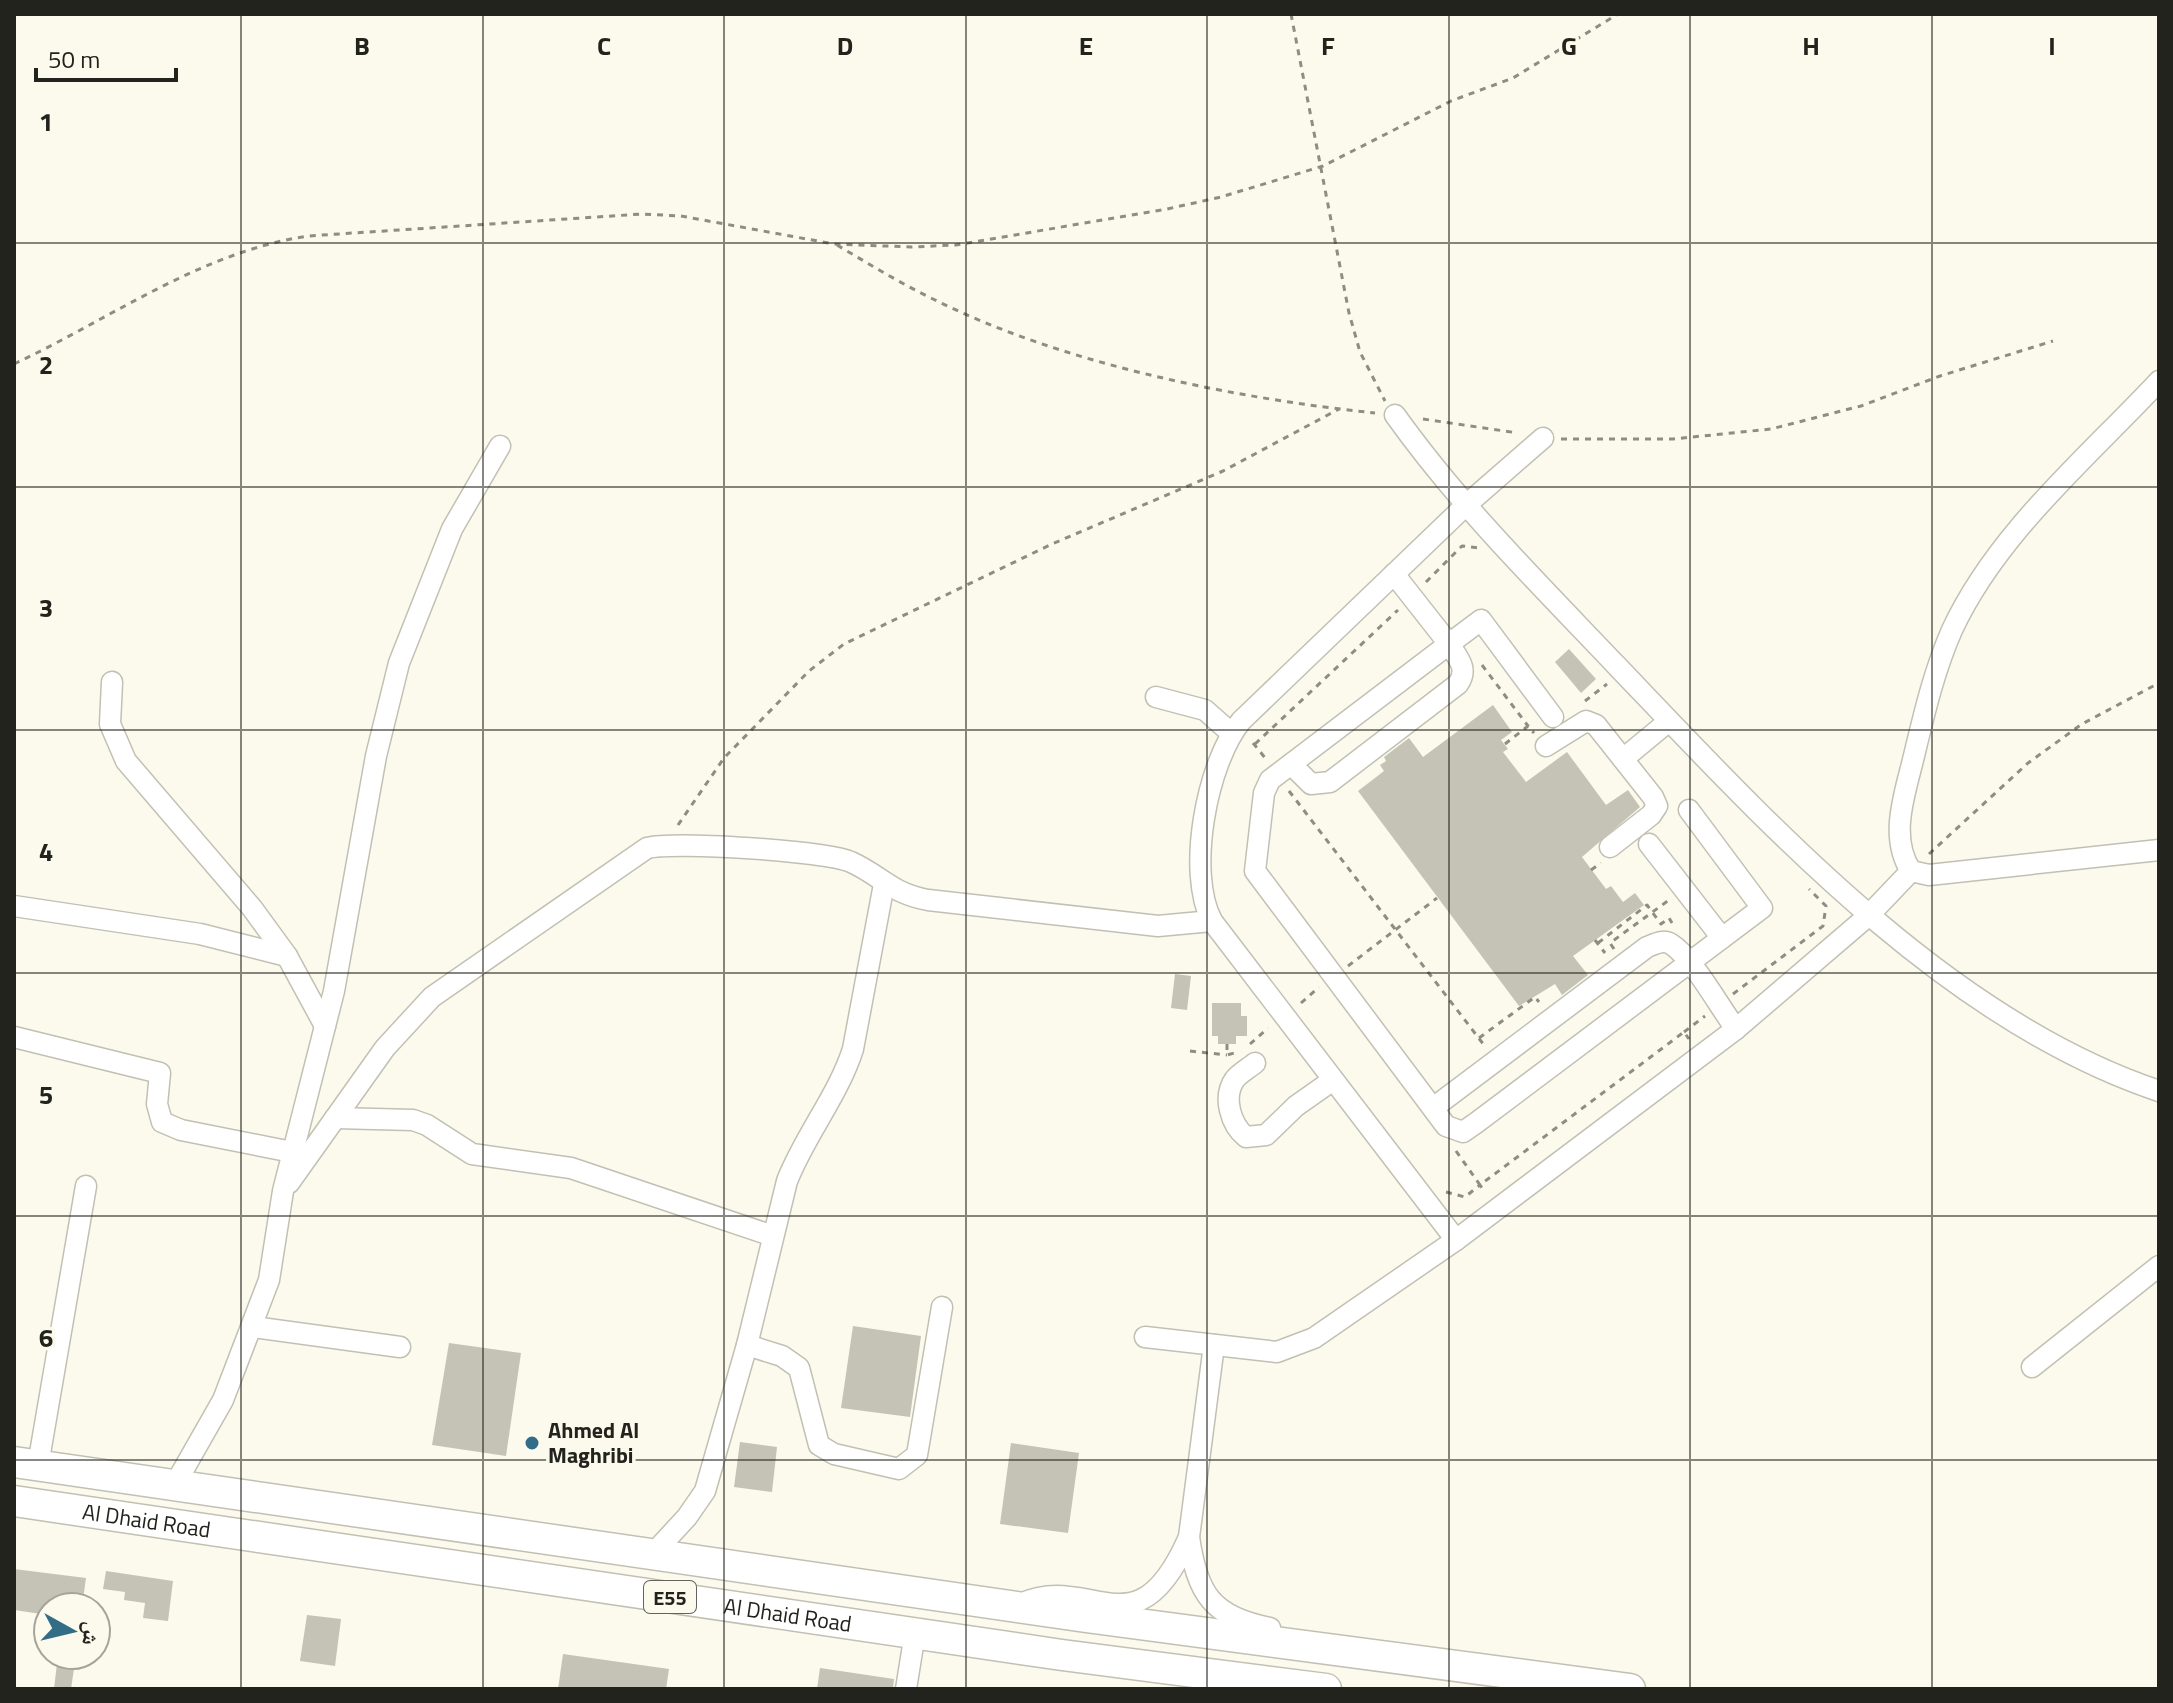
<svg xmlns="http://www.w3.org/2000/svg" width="2173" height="1703" font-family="'Titillium Web','Noto Naskh Arabic',sans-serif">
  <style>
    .building { fill: #c5c3b5 }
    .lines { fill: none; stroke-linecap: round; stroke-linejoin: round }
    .minor-casing { stroke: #c2c0b3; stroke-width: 23 }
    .highway-casing { stroke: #c2c0b3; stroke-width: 33 }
    .path { stroke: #8e8d83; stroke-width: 3; stroke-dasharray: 6 6; stroke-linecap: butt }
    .minor { stroke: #fff; stroke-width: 20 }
    .highway { stroke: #fff; stroke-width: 30 }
    .grid { fill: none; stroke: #23231e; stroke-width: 2; stroke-opacity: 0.55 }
    .poi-dot { fill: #336c86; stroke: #fcfaec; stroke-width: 3 }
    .labels { text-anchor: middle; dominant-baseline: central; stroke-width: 7; stroke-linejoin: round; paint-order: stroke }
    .shield { fill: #fcfaec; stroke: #64645c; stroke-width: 2 }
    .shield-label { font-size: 20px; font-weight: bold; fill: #23231e }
    .poi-label { font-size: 22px; font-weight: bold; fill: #23231e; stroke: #fcfaec; text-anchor: start }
    .street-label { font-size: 22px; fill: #23231e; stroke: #fcfaec }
    .grid-label { font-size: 26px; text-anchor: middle; font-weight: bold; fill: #23231e; stroke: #fcfaec; stroke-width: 7; stroke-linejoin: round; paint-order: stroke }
  </style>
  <rect width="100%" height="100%" fill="#fcfaec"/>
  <!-- building -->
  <g class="building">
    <polygon points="1569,649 1596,679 1581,693 1555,662"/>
    <polygon points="1493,705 1512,732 1501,740 1508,749 1503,752 1526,782 1567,752 1606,805 1628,790 1640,807 1582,857 1606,889 1611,886 1623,902 1635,893 1644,905 1573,956 1588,975 1562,995 1555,984 1519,1006 1358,791 1384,771 1380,765 1386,761 1384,757 1409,738 1423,757"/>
    <polygon points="1175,974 1191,976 1187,1010 1171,1008"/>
    <polygon points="1212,1003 1241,1003 1241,1016 1247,1016 1247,1036 1236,1036 1236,1044 1218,1044 1218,1036 1212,1036"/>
    <polygon points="853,1326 921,1336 910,1417 841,1408"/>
    <polygon points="449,1343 521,1353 506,1456 432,1445"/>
    <polygon points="740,1442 777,1447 772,1492 734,1487"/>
    <polygon points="1011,1443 1079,1453 1068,1533 1000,1524"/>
    <polygon points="14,1569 86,1578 82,1607 48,1607 48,1615 14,1610"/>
    <polygon points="106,1571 173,1581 168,1621 143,1618 145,1603 124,1600 125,1592 103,1589"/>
    <polygon points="307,1615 341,1619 335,1666 300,1661"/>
    <polygon points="563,1654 669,1669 666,1689 558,1689"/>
    <polygon points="58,1655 76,1655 71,1689 54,1689"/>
    <polygon points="820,1668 894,1679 893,1689 817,1689"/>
  </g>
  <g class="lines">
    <defs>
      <g id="minor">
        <path d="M2159 381C2087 458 1997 533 1952 630 1933 673 1923 719 1912 764 1903 799 1890 839 1911 871L1929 875 2159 850"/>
        <path d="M1395 415C1460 506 1539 584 1616 665 1767 823 1946 1020 2159 1091"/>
        <polyline points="1394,574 1449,644 1270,780 1264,793 1255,871 1446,1126 1463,1132 1476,1123 1762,908 1689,810"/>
        <polyline points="112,682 110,724 126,761 252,908 287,956 325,1026"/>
        <polyline points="1156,697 1205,710 1231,733"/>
        <polyline points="1546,746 1586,721 1596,725 1653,797 1657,806 1651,815 1610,847"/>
        <polyline points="1623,759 1669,721"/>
        <path d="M1291 764 1311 784 1330 782 1458 684C1469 669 1458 658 1449 644L1481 620 1553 717"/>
        <polyline points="1649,844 1722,938"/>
        <polyline points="14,906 200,934 287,956"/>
        <polyline points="14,1037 160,1073 157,1104 162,1122 181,1130 292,1152"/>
        <path d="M1255 1063C1249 1068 1240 1073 1235 1079 1222 1097 1231 1125 1246 1137L1266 1135 1296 1106 1333 1080"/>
        <path d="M1433 1108 1647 947C1655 944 1663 939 1671 944 1693 958 1720 1008 1736 1029"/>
        <polyline points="335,1118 413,1120 427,1125 472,1154 571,1168 773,1236"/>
        <path d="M289 1183 385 1048 432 997 647 848C675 841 825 851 851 862 882 876 890 893 928 900L1158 926 1212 921"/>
        <path d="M1456 1240 1212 921C1186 872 1207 763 1241 721L1465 506 1543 438"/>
        <polyline points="253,1327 400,1347"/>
        <polyline points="1145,1337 1277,1352 1314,1338 1456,1240 1736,1029 1868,916 1911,871"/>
        <polyline points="747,1345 782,1356 799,1368 819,1445 834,1454 899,1469 917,1455 942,1307"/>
        <polyline points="2032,1367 2159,1266"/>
        <polyline points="38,1465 86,1186"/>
        <polyline points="174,1486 223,1400 269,1280 283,1191 334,991 376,756 399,663 452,529 500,446"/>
        <polyline points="1189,1537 1214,1345"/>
        <path d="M652 1555 687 1517 705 1491 747 1345 787 1181C805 1135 838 1096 853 1049L884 884"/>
        <path d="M1018 1605C1091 1569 1135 1660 1189 1537 1197 1594 1212 1617 1270 1628"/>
        <polyline points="906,1689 915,1633"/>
      </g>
      <g id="highway">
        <polyline points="14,1462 1086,1617 1630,1689"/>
        <path id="s1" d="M14 1501 1062 1655 1326 1689"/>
      </g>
    </defs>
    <!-- minor casing -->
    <use href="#minor" class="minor-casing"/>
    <!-- highway casing -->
    <use href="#highway" class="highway-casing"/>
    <!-- path -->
    <g class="path">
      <polyline points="1291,14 1349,313 1360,352 1385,401"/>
      <path d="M837 245C869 264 900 283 933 299 1063 364 1232 398 1375 413"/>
      <path d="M14 364C110 319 201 252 308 236L642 214 681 216 834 244 911 247 956 245 1167 209 1221 197 1323 166 1451 101 1513 78 1618 14"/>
      <polyline points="1423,419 1518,433"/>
      <polyline points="1561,439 1673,439 1771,429 1861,406 1940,376 2053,341"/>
      <polyline points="1426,582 1462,546 1479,548"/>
      <polyline points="1482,665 1528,726"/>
      <polyline points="1585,701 1607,684"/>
      <polyline points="1253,743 1266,759"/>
      <polyline points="1255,744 1398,610"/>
      <polyline points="1505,744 1528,726 1534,733"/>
      <polyline points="1289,791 1484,1045"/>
      <polyline points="678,825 724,758 809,671 844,644 1052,544 1223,471 1339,409"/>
      <polyline points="1929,854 2028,763 2082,724 2159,683"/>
      <polyline points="1591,870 1601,863"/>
      <polyline points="1595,940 1605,953"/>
      <polyline points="1598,943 1647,905 1661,924 1669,918 1672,923"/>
      <polyline points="1614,949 1610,943 1669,900"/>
      <polyline points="1348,966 1437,898"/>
      <polyline points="1733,994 1823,926 1826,906 1809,889"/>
      <polyline points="1301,1003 1319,987"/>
      <polyline points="1684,1032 1705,1016"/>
      <polyline points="1479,1038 1535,997 1539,1002"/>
      <polyline points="1227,1044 1227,1055 1234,1053"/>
      <polyline points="1250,1044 1268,1028"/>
      <polyline points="1190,1051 1227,1055"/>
      <polyline points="1456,1151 1480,1185 1684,1032 1689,1039"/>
      <polyline points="1446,1192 1465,1197 1480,1185 1485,1192"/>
    </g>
    <!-- minor -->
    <use href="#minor" class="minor"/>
    <!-- highway -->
    <use href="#highway" class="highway"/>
  </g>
  <!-- grid -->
  <path class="grid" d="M241 14V1689M483 14V1689M724 14V1689M966 14V1689M1207 14V1689M1449 14V1689M1690 14V1689M1932 14V1689M14 243H2159M14 487H2159M14 730H2159M14 973H2159M14 1216H2159M14 1460H2159"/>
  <!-- markers -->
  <circle class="poi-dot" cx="532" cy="1443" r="8"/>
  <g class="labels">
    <!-- shield labels -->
    <rect class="shield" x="644" y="1581" width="52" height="32" rx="6"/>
    <g class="shield-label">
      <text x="670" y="1597">E55</text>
    </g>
    <!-- poi labels -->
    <g class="poi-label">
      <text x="548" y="1430">Ahmed Al<tspan x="548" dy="25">Maghribi</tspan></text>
    </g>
    <!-- street labels -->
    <g class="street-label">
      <text stroke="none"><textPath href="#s1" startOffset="134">Al Dhaid Road</textPath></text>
      <text stroke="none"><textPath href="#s1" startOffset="782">Al Dhaid Road</textPath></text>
    </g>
  </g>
  <g class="grid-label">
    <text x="362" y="55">B</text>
    <text x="604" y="55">C</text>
    <text x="845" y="55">D</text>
    <text x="1086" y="55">E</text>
    <text x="1328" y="55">F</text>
    <text x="1569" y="55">G</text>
    <text x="1811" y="55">H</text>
    <text x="2052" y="55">I</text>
    <text x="46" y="131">1</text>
    <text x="46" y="374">2</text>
    <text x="46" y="617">3</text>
    <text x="46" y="861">4</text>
    <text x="46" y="1104">5</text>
    <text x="46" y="1347">6</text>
  </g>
  <!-- border -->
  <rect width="2173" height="1703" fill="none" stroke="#23231e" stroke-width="32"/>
  <!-- north arrow -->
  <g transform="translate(72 1631) rotate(98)"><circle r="38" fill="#fcfaec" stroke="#a5a49a" stroke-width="2"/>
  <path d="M0-6L14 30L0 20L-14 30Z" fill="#336c86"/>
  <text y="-12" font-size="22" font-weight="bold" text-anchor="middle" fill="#23231e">ش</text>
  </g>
  <!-- scale -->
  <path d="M36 68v12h140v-12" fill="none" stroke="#23231e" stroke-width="4"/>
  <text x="48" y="68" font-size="24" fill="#23231e" stroke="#fcfaec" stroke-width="6" paint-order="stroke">50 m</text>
</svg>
